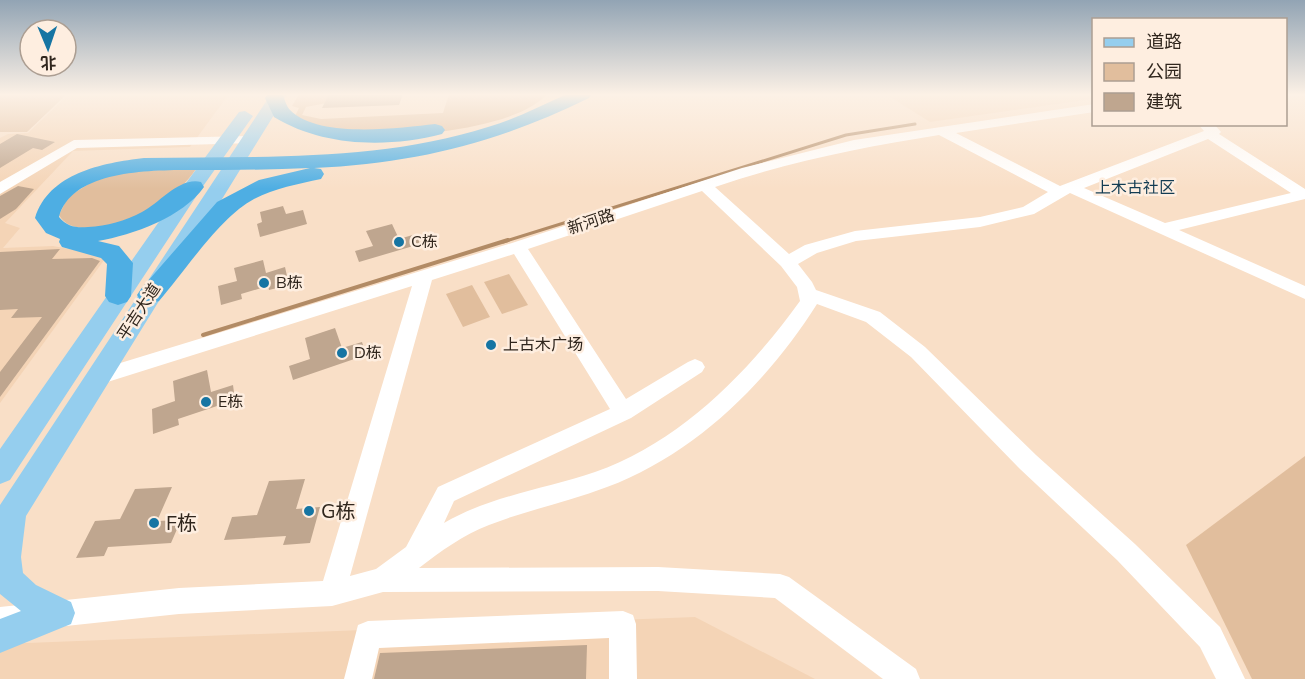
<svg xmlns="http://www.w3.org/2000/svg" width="1305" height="679" font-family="'Nunito Sans','Noto Sans SC',sans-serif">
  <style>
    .built { fill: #f4d4b6 }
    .green { fill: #e1be9d }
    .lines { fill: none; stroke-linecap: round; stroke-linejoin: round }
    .stream-far1 { stroke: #b28b65; stroke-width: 3 }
    .stream { stroke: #b28b65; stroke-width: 4 }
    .building { fill: #bfa68f }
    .minor { fill: #fff; fill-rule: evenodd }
    .major { fill: #95ceee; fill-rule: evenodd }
    .highway { fill: #4eaee3; fill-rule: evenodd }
    .poi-dot { fill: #1675a3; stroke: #feeee0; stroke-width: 2 }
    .labels { text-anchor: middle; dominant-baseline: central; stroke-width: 5; stroke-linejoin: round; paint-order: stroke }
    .far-quarter-label { font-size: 16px; fill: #133c53; stroke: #feeee0 }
    .street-label { font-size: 16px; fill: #30261d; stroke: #feeee0 }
    .poi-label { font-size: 16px; fill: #30261d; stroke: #feeee0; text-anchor: start }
    .near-poi-label { font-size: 20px; fill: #30261d; stroke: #feeee0; text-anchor: start }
  </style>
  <rect width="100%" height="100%" fill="#f9dfc7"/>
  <!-- built -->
  <g class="built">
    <polygon points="69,94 229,94 190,147 73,151 5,223 20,228 3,248 53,246 107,256 0,403 0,138 8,134 28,133"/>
    <polygon points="1093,94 1093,99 930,122 887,95"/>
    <polygon points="695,617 815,679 0,679 0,648 2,644"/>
  </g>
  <!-- green -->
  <g class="green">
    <polygon points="0,94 67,94 27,132 0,132"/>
    <path d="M299 94H331L327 103 306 107 302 115 321 119 443 113 449 94H547C517 129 406 138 361 136 340 135 315 124 294 118L299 108 292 106Z"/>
    <path d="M196 169C185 185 170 199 153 209 133 221 73 242 59 215L68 197 95 180 129 171Z"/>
    <polygon points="509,274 528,305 502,314 484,282"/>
    <polygon points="472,285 490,317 463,327 446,294"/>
    <polygon points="1305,456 1305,679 1252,679 1186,545"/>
  </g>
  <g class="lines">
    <!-- stream-far1 -->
    <polyline class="stream-far1" points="503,242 846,135 915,124"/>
    <!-- stream -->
    <polyline class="stream" points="203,335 508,240"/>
  </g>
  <!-- building -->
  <g class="building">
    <polygon points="329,94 403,94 399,105 322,108"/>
    <polygon points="17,134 55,142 42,150 33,148 0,168 0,144"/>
    <polygon points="18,186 34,189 16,209 0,219 0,196"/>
    <polygon points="283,206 286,214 303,210 307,224 260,237 257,224 262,222 260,212"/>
    <polygon points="392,224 399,239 416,234 420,244 359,262 355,251 373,246 366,231"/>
    <polygon points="60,249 52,259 92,258 100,261 0,397 0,372 42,317 11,318 18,309 0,310 0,252"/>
    <polygon points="263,260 266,273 285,267 289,285 269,290 268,286 241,294 242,299 221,305 218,286 237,281 234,268"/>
    <polygon points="335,328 342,348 362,342 366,355 293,380 289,366 310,359 305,338"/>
    <polygon points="207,370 211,392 233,385 235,400 178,419 179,425 153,434 152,409 175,401 173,381"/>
    <polygon points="305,479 296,509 320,507 310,543 283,545 286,536 224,540 232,517 257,515 269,481"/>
    <polygon points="172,487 157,521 181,520 171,543 108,547 104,556 76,558 95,521 120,519 135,489"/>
    <polygon points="587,645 586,679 374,679 380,653"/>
  </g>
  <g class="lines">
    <!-- minor -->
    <g class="minor">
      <path d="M1094 104V112L956 133 1060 186 1204 131 1198 124H1214L1221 132 1219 134 1305 189V199L1179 230 1305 286V299L1070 193 1034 214 980 227 856 241 817 253 798 264 812 282 816 290 880 312 925 347 1036 455 1135 544 1220 627 1245 679H1216L1200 647 1117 560 1020 469 911 357 866 322 817 304C767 383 695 454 607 487 568 502 527 510 489 525 463 535 441 551 419 568L658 567 780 574 789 577 916 669 920 679H883L775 598 658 591 383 592 332 606 179 614 0 633V607L179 588 323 581 412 286 98 385 91 382 88 377 91 372 512 243 742 168 854 140ZM939 135 1048 192 1023 207 980 217 855 231 805 245 789 254 715 187C788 162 863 147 939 135ZM1208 139 1291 193 1165 223 1084 188ZM702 191 781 266 797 287 800 301C748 373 680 442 595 472 545 489 490 496 444 523L454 501 631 418 702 372 705 367 702 362 695 359 688 362 626 399 528 249ZM514 254 610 409 438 487 406 547 376 569 350 576 432 280Z"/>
      <polygon points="248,136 253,137 255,140 253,143 77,148 0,194 0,182 74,140"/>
      <polygon points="623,611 633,615 636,624 637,679 609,679 609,638 379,648 372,679 344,679 358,625 368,621"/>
    </g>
    <!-- major -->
    <g class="major">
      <polygon points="271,94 287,94 26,516 21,557 23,573 36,585 71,602 75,613 71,624 0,653 0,619 21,611 0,594 0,505"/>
      <polygon points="245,111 253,116 201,189 10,480 0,484 0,449 186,183 239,112"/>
    </g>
    <!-- highway -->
    <g class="highway">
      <path d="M268 94H282C285 99 286 106 290 110 319 139 399 128 435 124L442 126 445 130 442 134C388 148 323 147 274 117L265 98Z"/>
      <path d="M567 94H592L589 98C497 143 416 163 314 168L321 169 324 174 321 179C298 184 275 188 254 199 220 217 185 271 159 301L150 304 141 301 137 295 141 289 217 202 259 180 310 168C281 169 251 170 222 170 177 171 74 162 59 217 67 227 77 228 88 227 107 226 125 221 142 212 160 203 179 177 201 182L204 187C183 217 133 235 98 241L119 246 133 263 131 296 127 302 118 305 109 302 105 296 107 264 101 258 62 247 59 242 60 239 46 233 35 218C49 173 102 163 144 158 258 156 378 162 488 127 515 119 541 106 567 94Z"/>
    </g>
  </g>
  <!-- sky -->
  <linearGradient id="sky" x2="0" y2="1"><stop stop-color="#92a4b4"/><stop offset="0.5" stop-color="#fcf1e6"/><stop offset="1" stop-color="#fcf1e6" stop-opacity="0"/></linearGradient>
  <rect width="1305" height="189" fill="url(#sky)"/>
  <!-- markers -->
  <g class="poi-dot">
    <circle cx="399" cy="242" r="6"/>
    <circle cx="264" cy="283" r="6"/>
    <circle cx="491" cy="345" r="6"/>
    <circle cx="342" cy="353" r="6"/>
    <circle cx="206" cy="402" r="6"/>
    <circle cx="309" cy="511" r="6"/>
    <circle cx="154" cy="523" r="6"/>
  </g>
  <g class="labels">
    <!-- far-quarter labels -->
    <g class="far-quarter-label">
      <text x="1135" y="188">上木古社区</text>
    </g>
    <!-- street labels -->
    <g class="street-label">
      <text transform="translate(591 222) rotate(-18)">新河路</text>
      <text transform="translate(139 312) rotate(-57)">平吉大道</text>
    </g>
    <!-- poi labels -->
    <g class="poi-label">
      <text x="411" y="242">C栋</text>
      <text x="276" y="283">B栋</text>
      <text x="503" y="345">上古木广场</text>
      <text x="354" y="353">D栋</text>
      <text x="218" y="402">E栋</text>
    </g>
    <!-- near-poi labels -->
    <g class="near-poi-label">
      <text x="321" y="511">G栋</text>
      <text x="166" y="523">F栋</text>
    </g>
  </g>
  <!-- legend -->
  <rect x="1092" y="18" width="195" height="108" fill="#feeee0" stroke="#ac9e92" stroke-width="1.5"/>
  <rect x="1104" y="38" width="30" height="9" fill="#95ceee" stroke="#ac9e92" stroke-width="1.5"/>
  <text x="1146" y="48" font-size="18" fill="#30261d">道路</text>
  <rect x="1104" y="63" width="30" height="18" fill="#e1be9d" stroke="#ac9e92" stroke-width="1.5"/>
  <text x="1146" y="78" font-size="18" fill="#30261d">公园</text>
  <rect x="1104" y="93" width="30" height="18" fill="#bfa68f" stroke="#ac9e92" stroke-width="1.5"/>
  <text x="1146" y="108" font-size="18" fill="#30261d">建筑</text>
  <!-- north arrow -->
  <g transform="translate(48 48) rotate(178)"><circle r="28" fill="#feeee0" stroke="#ac9e92" stroke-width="1.5"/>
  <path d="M0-4.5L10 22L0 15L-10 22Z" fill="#1675a3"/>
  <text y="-9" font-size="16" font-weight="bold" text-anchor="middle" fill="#30261d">北</text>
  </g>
</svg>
